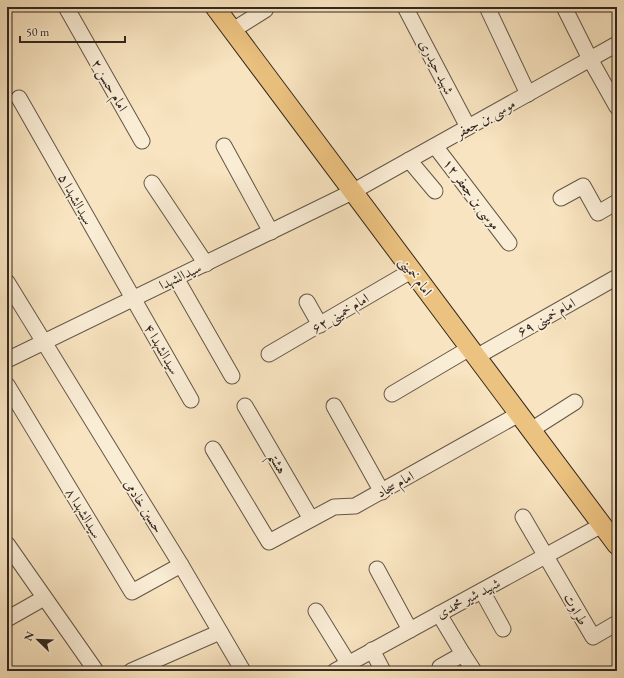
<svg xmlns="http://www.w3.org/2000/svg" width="624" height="678" font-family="'EB Garamond',Amiri,serif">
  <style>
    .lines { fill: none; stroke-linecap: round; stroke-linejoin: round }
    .minor-casing { stroke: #645647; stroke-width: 17 }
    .major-casing { stroke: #33271f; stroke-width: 21 }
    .minor { stroke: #faedd6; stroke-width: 15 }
    .major { stroke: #ecc280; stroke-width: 19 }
    .labels { text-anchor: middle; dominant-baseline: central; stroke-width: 3.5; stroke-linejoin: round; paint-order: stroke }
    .street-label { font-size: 14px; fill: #33271f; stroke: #faedd6 }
  </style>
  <rect width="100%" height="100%" fill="#f8e4c0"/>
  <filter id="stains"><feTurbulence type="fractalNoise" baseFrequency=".005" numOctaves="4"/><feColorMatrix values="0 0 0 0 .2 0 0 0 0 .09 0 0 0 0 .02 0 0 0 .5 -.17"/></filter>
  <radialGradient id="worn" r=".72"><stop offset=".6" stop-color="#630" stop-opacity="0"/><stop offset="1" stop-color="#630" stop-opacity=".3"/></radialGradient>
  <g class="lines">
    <defs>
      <g id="minor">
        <polyline points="66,7 142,141"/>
        <polyline points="405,7 468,127"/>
        <polyline points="487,7 528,94"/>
        <polyline points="564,7 590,59 617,107"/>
        <polyline points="233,30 265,10 264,7"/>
        <polyline points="19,98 191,400"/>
        <polyline points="224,146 271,232"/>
        <polyline points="435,146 509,243"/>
        <polyline points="409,160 435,191"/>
        <polyline points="152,183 206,264"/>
        <polyline points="561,198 583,186 598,213 617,202"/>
        <polyline points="176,278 232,376"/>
        <polyline points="7,282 181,565 243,671"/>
        <polyline points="307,302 320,325"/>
        <polyline points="269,354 411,271"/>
        <polyline points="476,357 617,277"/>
        <polyline points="7,360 352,192 617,44"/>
        <polyline points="7,385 132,592 181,565"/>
        <polyline points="392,394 470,348"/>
        <polyline points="245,406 311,519"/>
        <polyline points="334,406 382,492"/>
        <polyline points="531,430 575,402"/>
        <polyline points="213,449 269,542 334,507 355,506 519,414"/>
        <polyline points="523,517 593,637 617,623"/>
        <polyline points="7,544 96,671"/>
        <polyline points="377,569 410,630"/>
        <polyline points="482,591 503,629"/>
        <polyline points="316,611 353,671"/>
        <polyline points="439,614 463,654 440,667"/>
        <polyline points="7,619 44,598"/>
        <polyline points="372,650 383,671"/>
        <polyline points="463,654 474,671"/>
        <polyline points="131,671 220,632"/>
        <polyline points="335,671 602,525"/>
      </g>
      <polyline id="major" points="215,7 617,545"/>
    </defs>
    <!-- minor casing -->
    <use href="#minor" class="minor-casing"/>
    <!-- major casing -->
    <use href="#major" class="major-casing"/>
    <!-- minor -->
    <use href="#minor" class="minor"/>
    <!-- major -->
    <use href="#major" class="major"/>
  </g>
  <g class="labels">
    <!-- street labels -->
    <g class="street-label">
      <text transform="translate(437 67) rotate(63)">شهید حیدری</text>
      <text transform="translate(110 85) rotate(60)">امام حسن ۲</text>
      <text transform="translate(485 118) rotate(-29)">موسی بن جعفر</text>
      <text transform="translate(472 194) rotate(53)">موسی بن جعفر ۱۲</text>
      <text transform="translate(76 199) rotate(61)">سیدالشهدا ۵</text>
      <text transform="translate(180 276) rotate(-26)">سیدالشهدا</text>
      <text transform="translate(416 276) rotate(53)">امام خمینی</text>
      <text transform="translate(340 313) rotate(-31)">امام خمینی ۶۲</text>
      <text transform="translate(546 317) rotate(-29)">امام خمینی ۶۹</text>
      <text transform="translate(162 349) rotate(60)">سیدالشهدا ۴</text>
      <text transform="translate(278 463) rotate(60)">هشتم</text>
      <text transform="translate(395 484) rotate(-29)">امام سجاد</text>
      <text transform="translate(144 506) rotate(58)">حسین خادمی</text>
      <text transform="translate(84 513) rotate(59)">سیدالشهدا ۸</text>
      <text transform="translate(468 598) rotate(-28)">شهید شیر محمدی</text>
      <text transform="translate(576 609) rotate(60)">طراوت</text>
    </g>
  </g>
  <!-- margin -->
  <rect width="624" height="678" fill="none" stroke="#f8e4c0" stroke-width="24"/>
  <rect x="8" y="8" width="608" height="662" fill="none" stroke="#33271f" stroke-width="2"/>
  <rect x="12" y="12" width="600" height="654" fill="none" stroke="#33271f"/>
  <!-- north arrow -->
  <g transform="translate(38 640) rotate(293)" stroke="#faedd6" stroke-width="3" paint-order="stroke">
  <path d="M0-3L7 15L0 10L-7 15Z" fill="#33271f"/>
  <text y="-6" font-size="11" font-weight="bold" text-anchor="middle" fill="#33271f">N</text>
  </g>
  <!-- scale -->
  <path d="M20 36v6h105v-6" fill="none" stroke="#33271f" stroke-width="2"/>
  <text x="26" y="36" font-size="12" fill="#33271f" stroke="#faedd6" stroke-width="3" paint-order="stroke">50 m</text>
  <rect width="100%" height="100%" filter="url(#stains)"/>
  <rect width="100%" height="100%" fill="url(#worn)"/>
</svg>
